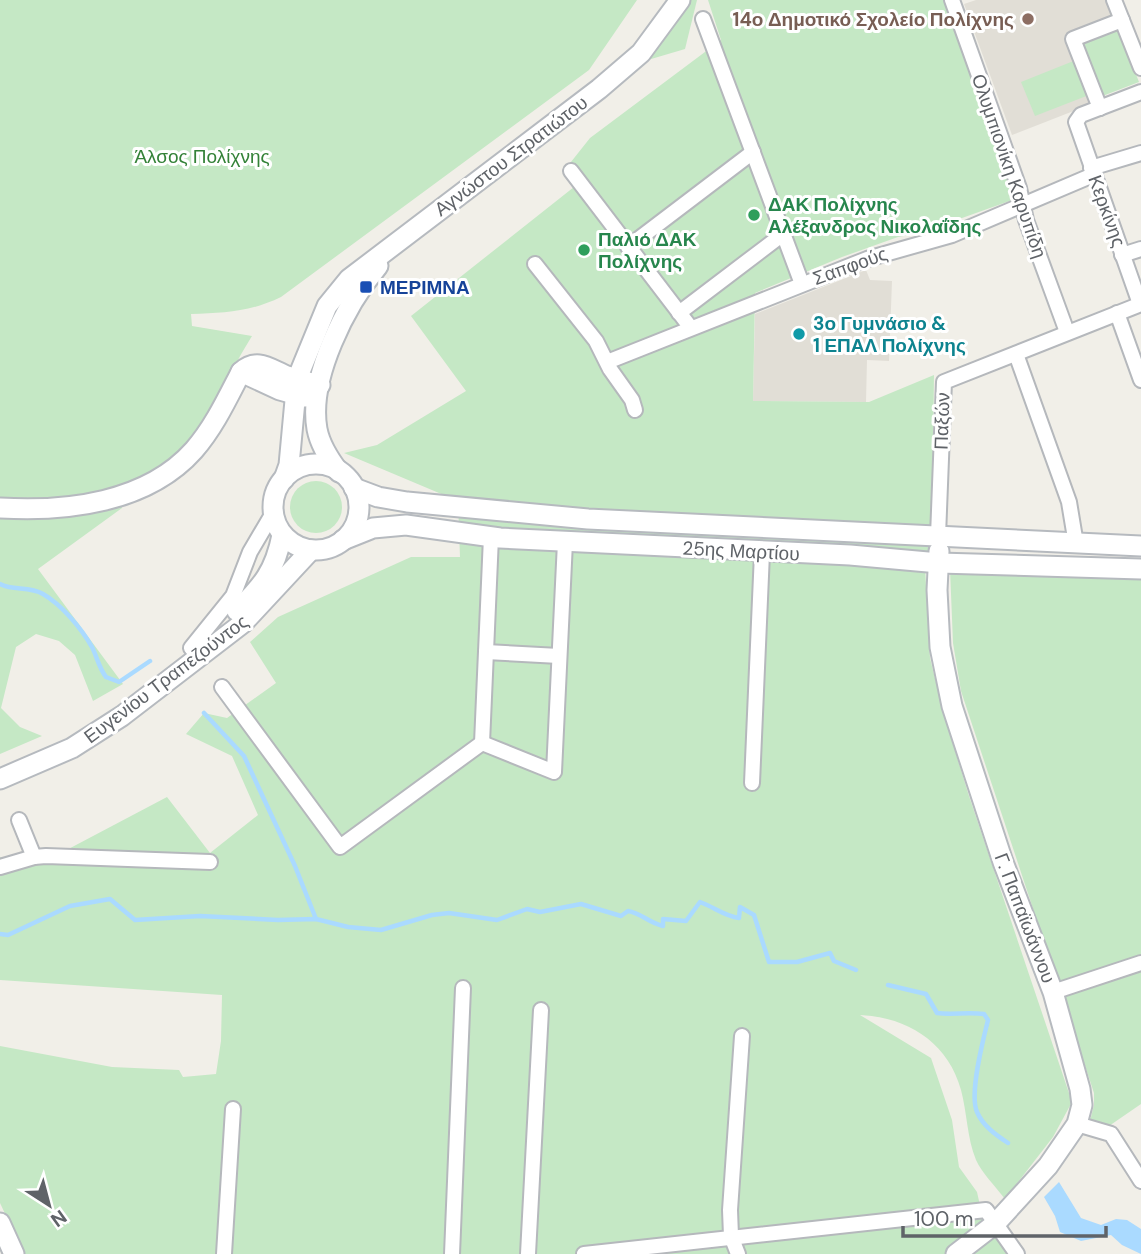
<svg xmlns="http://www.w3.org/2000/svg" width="1141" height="1254" font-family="'DM Sans',sans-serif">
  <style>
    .education { fill: #e1ded6 }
    .green { fill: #c5e8c5 }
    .water { fill: #aadaff }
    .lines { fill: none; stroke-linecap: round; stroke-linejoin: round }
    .stream { stroke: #aadaff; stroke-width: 4.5 }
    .street-casing { stroke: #b5b8bc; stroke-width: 18 }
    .secondary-casing { stroke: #b6babf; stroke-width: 23 }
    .street { stroke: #fff; stroke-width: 14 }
    .secondary { stroke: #fff; stroke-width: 19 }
    .education-dot { fill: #8d6e63; stroke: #fff; stroke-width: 2.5 }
    .leisure-dot { fill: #2e9e5b; stroke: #fff; stroke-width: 2.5 }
    .transit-dot { fill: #1a4fb4; stroke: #fff; stroke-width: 2.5 }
    .culture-dot { fill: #0f9aa8; stroke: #fff; stroke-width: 2.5 }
    .labels { text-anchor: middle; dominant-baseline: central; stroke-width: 6; stroke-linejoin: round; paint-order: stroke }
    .education-label { font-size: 19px; font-weight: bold; fill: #785e54; stroke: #fff; text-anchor: end }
    .park-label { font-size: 19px; fill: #348238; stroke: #fff }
    .street-label { font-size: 19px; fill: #5f6368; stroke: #fff }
    .leisure-label { font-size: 19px; font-weight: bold; fill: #27864d; stroke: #fff; text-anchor: start }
    .transit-label { font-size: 19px; font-weight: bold; fill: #164399; stroke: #fff; text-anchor: start }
    .culture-label { font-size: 19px; font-weight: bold; fill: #0d838f; stroke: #fff; text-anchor: start }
  </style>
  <rect width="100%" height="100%" fill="#f1efe8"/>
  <!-- education -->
  <g class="education">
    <polygon points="976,0 1105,0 1114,20 1094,103 1012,135 964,4"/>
    <polygon points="866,270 870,280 892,281 889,361 867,360 866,402 753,401 755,314"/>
  </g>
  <!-- green -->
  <g class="green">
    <path d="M0 0H637L589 70 281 297C250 312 224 313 191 314L192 326 252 336C209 405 204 453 120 486L122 508 38 569 123 684 93 701 75 655 59 641 36 634 16 647 1 708 20 727 42 736 0 754Z"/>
    <polygon points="691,0 697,0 685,49 641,62"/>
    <path d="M708 0H947L1018 198 920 233 898 237 842 257 755 293 753 401 869 402 934 375 932 530 925 567 930 658 944 715 969 796 1072 1102 1053 1137 1005 1199C996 1187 982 1173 976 1160 967 1138 967 1112 961 1090 948 1042 907 1017 860 1015L931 1058 952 1120 959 1167 977 1192 983 1219 1010 1254H24L0 1203V1046L112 1067 179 1070 183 1077 216 1074 221 1041 222 995 0 980V857L22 867 40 864 167 797 210 853 258 815 232 756 186 734 204 713 227 718 276 683 250 642 278 617 411 557H460L458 501 344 453 377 445 466 391 411 316 574 187 563 172 590 138 721 40Z"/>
    <polygon points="1112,28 1119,32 1139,82 1100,97 1078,41"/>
    <polygon points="1076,60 1089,95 1035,116 1021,82"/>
    <circle cx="316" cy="507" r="26"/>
    <polygon points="950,569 1141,579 1141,1104 1109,1126 1090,1121 1094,1105 1094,1093 961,691 953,643"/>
  </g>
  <!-- water -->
  <polygon class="water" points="1059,1182 1081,1218 1101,1225 1116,1219 1127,1220 1141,1229 1141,1254 1122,1245 1111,1235 1081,1241 1060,1232 1055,1216 1044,1197"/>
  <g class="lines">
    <!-- stream -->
    <g class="stream">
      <path d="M0 584C13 591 29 586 43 594 62 605 81 628 92 647 97 657 99 668 106 677L119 682 150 661"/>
      <polyline points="204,713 244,756 295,866 316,919"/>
      <path d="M0 934 8 935 70 906 110 899 135 920 200 916 278 920 316 919 348 927 381 930 432 915 449 913 497 920 527 909 540 912 581 904 621 916 628 911C641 913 649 923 663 926V919L686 921 700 902C714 907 724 916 739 918L740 907 754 915 769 962H797L830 953 834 961 856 970"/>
      <path d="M888 985 926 994 937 1013C952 1015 967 1012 984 1014L988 1020C983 1040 969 1094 977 1112 983 1126 996 1135 1008 1143"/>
    </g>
    <defs>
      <g id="street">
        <polyline points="952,0 1019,188 1026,220 1067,332"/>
        <polyline points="1114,0 1141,68"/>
        <polyline points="703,19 802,284"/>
        <polyline points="1100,108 1073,39 1122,20"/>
        <polyline points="1091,168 1141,153"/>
        <polyline points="571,171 691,328"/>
        <polyline points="628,247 753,152"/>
        <polyline points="1122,255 1141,249"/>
        <polyline points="535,264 596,341 610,369 632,400 635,410"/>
        <polyline points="1140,304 1076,122 1081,115 1141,92"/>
        <polyline points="679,313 783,234"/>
        <polyline points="1117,313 1141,380"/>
        <polyline points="1016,354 1069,502 1076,544"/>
        <polyline points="607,362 867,259 952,235 1093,175"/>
        <polyline points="938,536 944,382 1141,304"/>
        <polyline points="191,648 233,596 250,552 273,513"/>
        <polyline points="486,652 559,656"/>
        <polyline points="222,687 340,847 482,743"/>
        <polyline points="482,743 554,772 565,542"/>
        <polyline points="482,743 491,537"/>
        <polyline points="752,783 762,553"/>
        <polyline points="19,820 34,857"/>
        <polyline points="0,867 34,857 46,856 210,862"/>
        <polyline points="1053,992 1141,963"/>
        <polyline points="1077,1124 1111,1134 1141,1181"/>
        <polyline points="224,1254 233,1109"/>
        <polyline points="452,1254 463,988"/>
        <polyline points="528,1254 541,1010"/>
        <polyline points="584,1254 986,1210 1017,1254"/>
        <polyline points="738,1254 731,1236 730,1210 742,1036"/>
      </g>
      <g id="secondary">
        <polyline points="241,372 280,390 305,397"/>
        <circle cx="316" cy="507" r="43"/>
        <path d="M339 472C329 459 320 445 317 429 308 378 346 304 378 266"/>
        <polyline points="284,479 289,465 297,379 327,306 349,279 599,89 641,53 680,0"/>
        <polyline points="354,488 378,497 407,502 588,519 1141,546"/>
        <path d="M0 508C66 512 147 503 194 450 214 427 227 399 241 372 257 357 270 369 287 376 298 380 309 382 320 385"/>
        <polyline points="343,540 373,528 406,525 500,538 850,555 939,563 1141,569"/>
        <polyline points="939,551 937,590 940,647 952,706 1003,862 1053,992 1080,1089 1082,1105 1077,1124 1048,1166 995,1224 956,1254"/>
        <path d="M237 611C263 585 275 571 282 535"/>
        <polyline points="0,779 72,748 122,716 243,623 311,550"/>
        <polyline points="0,1223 14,1254"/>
      </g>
    </defs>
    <!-- street casing -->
    <use href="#street" class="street-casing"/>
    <!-- secondary casing -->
    <use href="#secondary" class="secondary-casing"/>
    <!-- street -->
    <use href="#street" class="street"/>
    <!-- secondary -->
    <use href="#secondary" class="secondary"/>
  </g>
  <!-- markers -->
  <circle class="education-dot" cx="1028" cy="19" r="7"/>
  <g class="leisure-dot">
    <circle cx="754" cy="215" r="7"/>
    <circle cx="584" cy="250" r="7"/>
  </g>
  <rect class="transit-dot" x="359" y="280" width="14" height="14" rx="3.5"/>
  <circle class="culture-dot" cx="799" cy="334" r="7"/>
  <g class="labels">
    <!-- education labels -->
    <g class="education-label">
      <text x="1014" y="19">14ο Δημοτικό Σχολείο Πολίχνης</text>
    </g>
    <!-- park labels -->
    <g class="park-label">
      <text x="202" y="156">Άλσος Πολίχνης</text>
    </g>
    <!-- street labels -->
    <g class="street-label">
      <text transform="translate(511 156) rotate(-37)">Αγνώστου Στρατιώτου</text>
      <text transform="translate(1009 166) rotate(71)">Ολυμπιονίκη Καρυπίδη</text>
      <text transform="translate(1107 211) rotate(70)">Κερκίνης</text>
      <text transform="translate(850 266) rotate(-20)">Σαπφούς</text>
      <text transform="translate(942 421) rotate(-88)">Παξών</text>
      <text transform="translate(741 551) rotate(3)">25ης Μαρτίου</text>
      <text transform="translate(166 679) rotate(-37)">Ευγενίου Τραπεζούντος</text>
      <text transform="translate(1025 918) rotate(69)">Γ. Παπαϊωάννου</text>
    </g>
    <!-- leisure labels -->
    <g class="leisure-label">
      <text x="768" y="204">ΔΑΚ Πολίχνης<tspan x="768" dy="22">Αλέξανδρος Νικολαΐδης</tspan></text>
      <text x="598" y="239">Παλιό ΔΑΚ<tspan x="598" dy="22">Πολίχνης</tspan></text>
    </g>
    <!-- transit labels -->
    <g class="transit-label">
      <text x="380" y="287">ΜΕΡΙΜΝΑ</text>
    </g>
    <!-- culture labels -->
    <g class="culture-label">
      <text x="813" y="323">3ο Γυμνάσιο &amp;<tspan x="813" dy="22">1 ΕΠΑΛ Πολίχνης</tspan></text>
    </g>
  </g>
  <!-- north arrow -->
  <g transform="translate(49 1205) rotate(144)" stroke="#ffffff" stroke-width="5" paint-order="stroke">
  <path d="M0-5L12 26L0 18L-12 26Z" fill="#5f6368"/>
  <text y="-10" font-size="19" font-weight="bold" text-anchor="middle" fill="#5f6368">N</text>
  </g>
  <!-- scale -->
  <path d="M903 1226v10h203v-10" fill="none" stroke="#5f6368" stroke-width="3.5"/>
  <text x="914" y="1226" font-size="21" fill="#5f6368" stroke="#ffffff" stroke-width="5" paint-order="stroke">100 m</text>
</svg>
